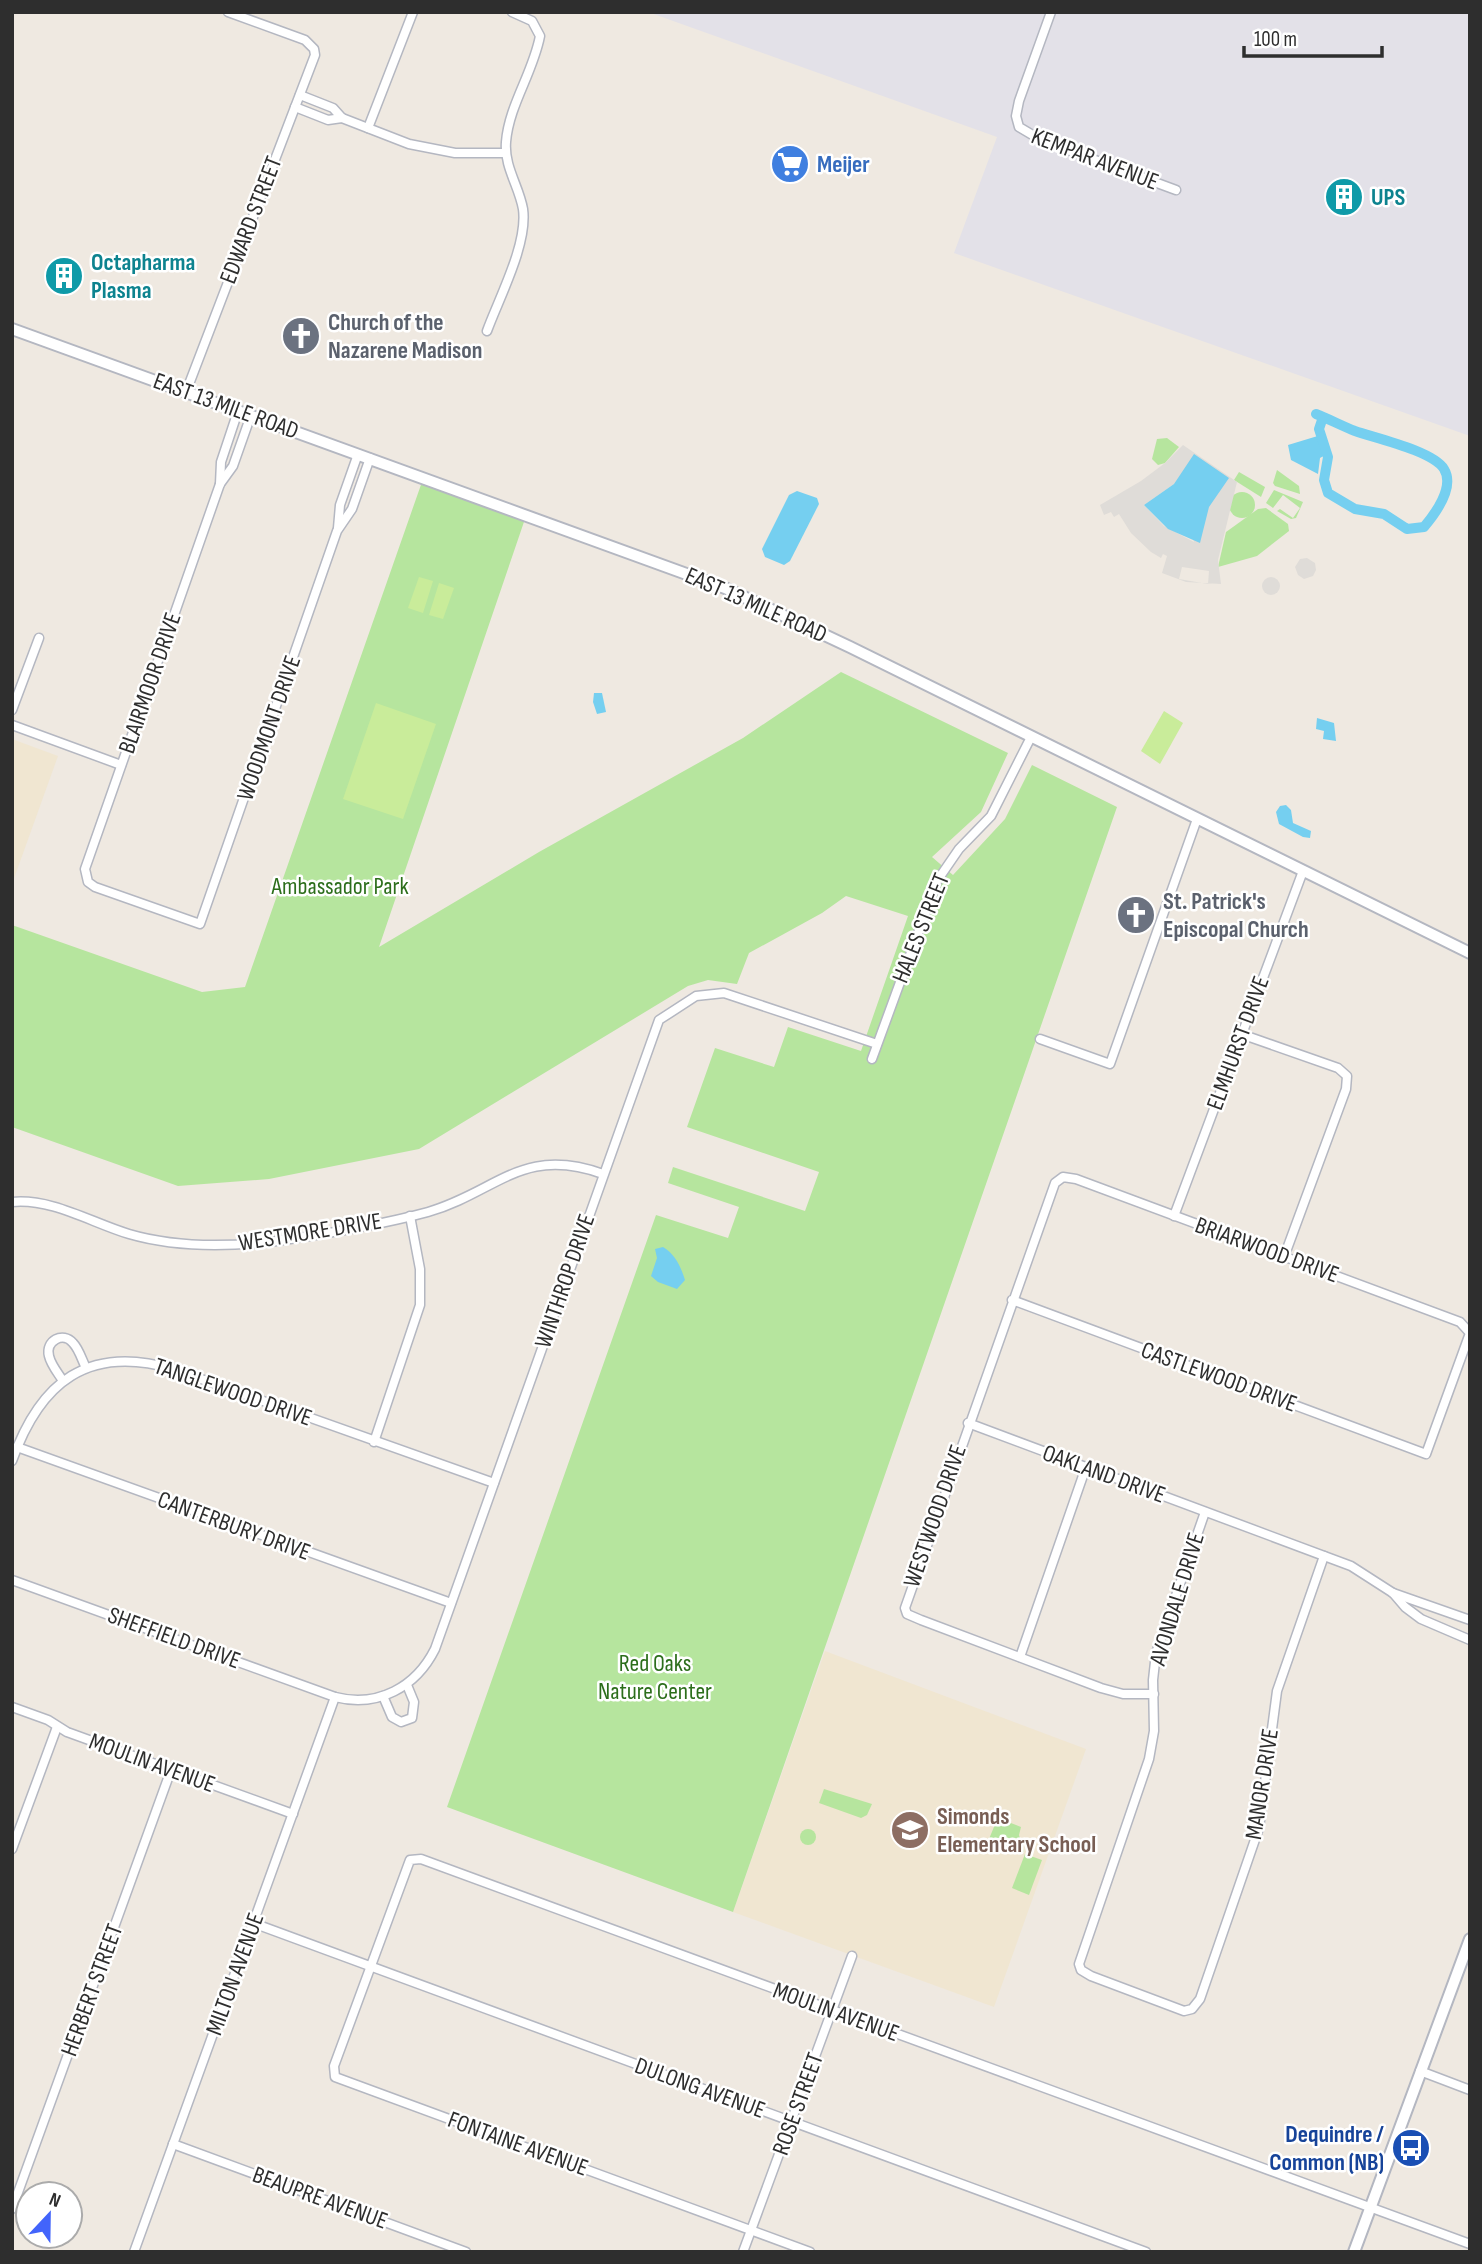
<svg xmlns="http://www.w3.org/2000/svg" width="1482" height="2264" font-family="'Sofia Sans Condensed',sans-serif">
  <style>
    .industrial { fill: #e3e1e8 }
    .education { fill: #f0e6d1 }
    .green { fill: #b6e59e }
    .pitch { fill: #c9ec9a }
    .plaza { fill: #dfdcd8; fill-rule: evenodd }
    .water { fill: #75cff0 }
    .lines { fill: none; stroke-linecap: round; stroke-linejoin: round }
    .canal { stroke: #75cff0; stroke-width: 10 }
    .street-casing { stroke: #b4b7c1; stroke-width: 11 }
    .secondary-casing { stroke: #b4b7c1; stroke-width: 14 }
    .street { stroke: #fff; stroke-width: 8 }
    .secondary { stroke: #fff; stroke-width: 10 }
    .labels { text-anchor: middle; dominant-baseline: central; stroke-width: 5; stroke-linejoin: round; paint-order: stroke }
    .street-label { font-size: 24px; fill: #2e2e2e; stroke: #fff }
    .shop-label { font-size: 24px; font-weight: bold; fill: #366cbe; stroke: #fff; text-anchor: start }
    .culture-label { font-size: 24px; font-weight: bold; fill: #0d838f; stroke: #fff; text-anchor: start }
    .worship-label { font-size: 24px; font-weight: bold; fill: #5b616d; stroke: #fff; text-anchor: start }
    .park-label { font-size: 24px; fill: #2c6e1b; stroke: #fff }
    .education-label { font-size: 24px; font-weight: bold; fill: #785e54; stroke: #fff; text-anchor: start }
    .transit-label { font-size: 24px; font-weight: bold; fill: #164399; stroke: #fff; text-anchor: end }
  </style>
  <rect width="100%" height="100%" fill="#efe9e1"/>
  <!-- industrial -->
  <polygon class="industrial" points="648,12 1470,12 1470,436 954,253 997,137"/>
  <!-- education -->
  <g class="education">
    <polygon points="12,739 58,756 12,884"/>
    <polygon points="825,1651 1086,1749 994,2007 733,1912"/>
  </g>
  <!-- green -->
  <g class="green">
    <polygon points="1167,438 1179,447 1165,463 1158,465 1152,459 1157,439"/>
    <polygon points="1277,470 1299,486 1300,494 1275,486 1273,483"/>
    <polygon points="1239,472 1265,487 1261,497 1234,480"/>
    <polygon points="423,479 526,516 379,947 539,852 743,738 841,672 1008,753 981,812 932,857 953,875 1005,819 1032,765 1117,807 733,1912 447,1807 656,1215 728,1238 739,1207 668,1183 673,1167 805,1211 819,1172 687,1127 715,1048 774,1067 788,1027 861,1051 908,916 846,896 822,913 749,953 737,984 708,980 688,986 419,1149 269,1179 178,1186 12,1127 12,925 202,992 245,987"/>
    <polygon points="1274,490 1303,502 1296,518 1291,519 1277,511 1280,509 1293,518 1300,508 1283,495 1273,508 1266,503"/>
    <circle cx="1242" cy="505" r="13"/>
    <polygon points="1266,508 1288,524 1289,531 1257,556 1218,567 1226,532 1258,509"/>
    <polygon points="824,1789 872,1804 867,1815 861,1818 819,1803"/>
    <polygon points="1003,1820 1021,1827 1019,1835 1024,1852 989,1839 996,1822"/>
    <circle cx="808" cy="1837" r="8"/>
    <polygon points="1025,1854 1042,1860 1029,1895 1012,1888"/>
  </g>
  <!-- pitch -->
  <g class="pitch">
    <polygon points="419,577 433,581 423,613 408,608"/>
    <polygon points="439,583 454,588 443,619 429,615"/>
    <polygon points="376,703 436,724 403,819 343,799"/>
    <polygon points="1164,711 1183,723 1160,764 1141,751"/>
  </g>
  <!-- plaza -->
  <g class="plaza">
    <path d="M1183 445 1237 482 1218 560 1221 584 1186 582 1162 573 1167 556 1163 554 1161 558 1151 552 1131 533 1119 514 1114 517 1111 512 1104 515 1100 505 1141 481 1165 463ZM1174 484 1194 542 1164 526 1144 505ZM1182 567 1209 571 1208 584 1179 579Z"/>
    <polygon points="1307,558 1315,563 1316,570 1313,576 1304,579 1298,575 1295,567 1300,559"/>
    <circle cx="1271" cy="586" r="9"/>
  </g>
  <!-- water -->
  <g class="water">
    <polygon points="1321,435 1327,454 1320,458 1318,474 1291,460 1288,445"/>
    <polygon points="1194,454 1229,478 1209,507 1200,543 1168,529 1144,505 1174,484"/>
    <polygon points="797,491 817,498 819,504 790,561 784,565 765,557 762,549 789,495"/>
    <polygon points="594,693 602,693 606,712 597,714 593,702"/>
    <polygon points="1317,718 1334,723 1336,741 1323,739 1324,731 1316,729"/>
    <polygon points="1286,805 1291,810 1293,823 1311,831 1310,838 1303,837 1279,824 1276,812 1280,806"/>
    <path d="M663 1247C675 1254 681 1267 685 1280L677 1289 658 1282 651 1276 657 1258 655 1249Z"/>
  </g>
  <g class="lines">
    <!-- canal -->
    <path class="canal" d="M1316 414C1329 419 1342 426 1355 431 1375 438 1433 451 1444 469 1455 487 1435 514 1424 527L1407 529 1384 514 1355 509 1328 493 1324 480 1328 457 1319 429 1323 417"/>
    <defs>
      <g id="street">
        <polyline points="1051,12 1019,101 1016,116 1019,127 1041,140 1176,190"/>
        <polyline points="300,95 333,108 342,118 409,144 455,153 505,153"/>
        <polyline points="295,107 328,120 342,118"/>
        <polyline points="368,128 413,12"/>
        <path d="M487 331C499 298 528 244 523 209 519 186 504 167 506 142 509 105 533 73 540 36L532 21 512 12"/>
        <polyline points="186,392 315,55 314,49 305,40 228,12"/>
        <polyline points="251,415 233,466 220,484 85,869 88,882 95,887 200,924 337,531 352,509 370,458"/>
        <polyline points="220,484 221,462 238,411"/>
        <polyline points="338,528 340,505 358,454"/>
        <polyline points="12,710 39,638"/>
        <polyline points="12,725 121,765"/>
        <polyline points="1241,1034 1338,1068 1347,1076 1346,1089 1284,1257"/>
        <polyline points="1040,1039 1110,1064 1197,819"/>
        <polyline points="872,1059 937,881 959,849 991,816 1031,737"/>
        <path d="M12 1202C52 1198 92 1223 129 1234 177 1248 228 1247 277 1241 326 1234 380 1225 428 1212 497 1192 522 1145 603 1174"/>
        <polyline points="1174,1216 1303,871"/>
        <polyline points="1012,1300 1426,1454 1470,1333 1460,1322 1076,1179 1063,1177 1055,1183 905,1608 907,1614 921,1620 1101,1688 1123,1694 1154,1694"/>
        <path d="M63 1381C58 1373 51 1365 49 1356 45 1341 63 1331 73 1343 79 1349 82 1360 86 1368"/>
        <polyline points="968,1423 1351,1566 1393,1593 1405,1607 1421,1619 1470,1640"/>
        <polyline points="374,1442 420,1305 420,1269 410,1216"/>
        <polyline points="17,1447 451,1603"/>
        <path d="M12 1461C40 1382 88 1344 173 1369L494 1483"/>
        <polyline points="1205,1512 1156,1653 1153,1680 1154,1731 1149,1759 1079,1964 1081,1970 1091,1976 1184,2011 1192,2009 1200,1999 1259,1828 1277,1691 1324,1556"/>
        <path d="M12 1580 335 1697C378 1708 416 1687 435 1649L659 1020 696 996 724 993 877 1044"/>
        <polyline points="1393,1593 1470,1620"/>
        <polyline points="1020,1657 1086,1467"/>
        <polyline points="383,1696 392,1717 401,1722 412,1718 414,1702 407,1685"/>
        <polyline points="12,1707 48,1720 67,1732 293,1814"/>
        <polyline points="12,1849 57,1727"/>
        <polyline points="253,1923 1146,2252"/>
        <polyline points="1420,2071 1470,2090"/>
        <polyline points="173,2144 466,2252"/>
        <polyline points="12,2209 171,1770"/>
        <polyline points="134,2252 335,1697"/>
        <polyline points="743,2252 852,1956"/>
        <polyline points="810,2252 335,2077 334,2066 410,1860 421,1859 1470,2244"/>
      </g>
      <g id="secondary">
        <polyline points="12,329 725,588 850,647 1470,953"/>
        <polyline points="1354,2252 1470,1939"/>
      </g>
    </defs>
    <!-- street casing -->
    <use href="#street" class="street-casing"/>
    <!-- secondary casing -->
    <use href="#secondary" class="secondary-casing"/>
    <!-- street -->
    <use href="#street" class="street"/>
    <!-- secondary -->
    <use href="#secondary" class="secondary"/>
  </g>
  <!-- icons -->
  <defs>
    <symbol id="supermarket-disc" viewBox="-11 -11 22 22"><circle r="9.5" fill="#3f7fe0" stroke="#fff"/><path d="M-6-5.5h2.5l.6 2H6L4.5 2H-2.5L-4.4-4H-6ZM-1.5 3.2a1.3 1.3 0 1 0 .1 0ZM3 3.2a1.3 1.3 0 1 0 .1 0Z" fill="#fff"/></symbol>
    <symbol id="building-disc" viewBox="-11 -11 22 22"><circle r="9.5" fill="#0f9aa8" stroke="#fff"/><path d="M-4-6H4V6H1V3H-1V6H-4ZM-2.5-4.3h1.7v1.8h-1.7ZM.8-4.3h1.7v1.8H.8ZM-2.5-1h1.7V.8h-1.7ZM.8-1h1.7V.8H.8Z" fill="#fff"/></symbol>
    <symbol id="church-disc" viewBox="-11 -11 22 22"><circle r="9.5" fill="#6b7280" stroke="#fff"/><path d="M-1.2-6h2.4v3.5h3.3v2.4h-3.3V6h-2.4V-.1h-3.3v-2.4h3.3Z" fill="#fff"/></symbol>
    <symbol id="school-disc" viewBox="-11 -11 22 22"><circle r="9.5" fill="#8d6e63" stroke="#fff"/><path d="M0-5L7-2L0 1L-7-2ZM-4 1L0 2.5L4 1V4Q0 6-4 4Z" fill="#fff"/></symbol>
    <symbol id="bus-disc" viewBox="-11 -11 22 22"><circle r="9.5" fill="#1a4fb4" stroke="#fff"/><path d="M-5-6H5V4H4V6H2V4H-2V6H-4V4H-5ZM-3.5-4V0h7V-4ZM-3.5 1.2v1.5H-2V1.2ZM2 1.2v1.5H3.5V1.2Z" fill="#fff"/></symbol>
  </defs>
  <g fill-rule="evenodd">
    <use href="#supermarket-disc" x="768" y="142" width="44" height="44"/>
    <use href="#building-disc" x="1322" y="175" width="44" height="44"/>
    <use href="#building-disc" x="42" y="254" width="44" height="44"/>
    <use href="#church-disc" x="279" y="314" width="44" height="44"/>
    <use href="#church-disc" x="1114" y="893" width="44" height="44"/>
    <use href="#school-disc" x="888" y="1808" width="44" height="44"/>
    <use href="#bus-disc" x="1389" y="2126" width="44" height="44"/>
  </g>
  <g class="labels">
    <!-- street labels -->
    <g class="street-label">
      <text transform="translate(1095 159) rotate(21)">KEMPAR AVENUE</text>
      <text transform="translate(251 220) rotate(-69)">EDWARD STREET</text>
      <text transform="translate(226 406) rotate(20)">EAST 13 MILE ROAD</text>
      <text transform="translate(756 605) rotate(24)">EAST 13 MILE ROAD</text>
      <text transform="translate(150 683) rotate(-71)">BLAIRMOOR DRIVE</text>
      <text transform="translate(269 728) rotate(-71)">WOODMONT DRIVE</text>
      <text transform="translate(921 928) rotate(-68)">HALES STREET</text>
      <text transform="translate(1238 1043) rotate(-70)">ELMHURST DRIVE</text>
      <text transform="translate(310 1232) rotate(-9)">WESTMORE DRIVE</text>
      <text transform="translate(1267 1250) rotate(20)">BRIARWOOD DRIVE</text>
      <text transform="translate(565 1281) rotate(-71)">WINTHROP DRIVE</text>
      <text transform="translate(1219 1377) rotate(20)">CASTLEWOOD DRIVE</text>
      <text transform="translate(233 1392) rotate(19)">TANGLEWOOD DRIVE</text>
      <text transform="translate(1104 1474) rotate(20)">OAKLAND DRIVE</text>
      <text transform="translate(935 1516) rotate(-71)">WESTWOOD DRIVE</text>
      <text transform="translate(234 1526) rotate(20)">CANTERBURY DRIVE</text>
      <text transform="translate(1177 1599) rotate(-73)">AVONDALE DRIVE</text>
      <text transform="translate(174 1638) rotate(20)">SHEFFIELD DRIVE</text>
      <text transform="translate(152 1763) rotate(20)">MOULIN AVENUE</text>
      <text transform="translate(1262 1784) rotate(-81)">MANOR DRIVE</text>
      <text transform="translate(235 1974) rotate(-70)">MILTON AVENUE</text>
      <text transform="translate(92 1990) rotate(-70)">HERBERT STREET</text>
      <text transform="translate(836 2012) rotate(20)">MOULIN AVENUE</text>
      <text transform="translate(700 2088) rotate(20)">DULONG AVENUE</text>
      <text transform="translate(798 2104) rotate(-70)">ROSE STREET</text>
      <text transform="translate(518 2144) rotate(20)">FONTAINE AVENUE</text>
      <text transform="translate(320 2198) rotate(20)">BEAUPRE AVENUE</text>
    </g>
    <!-- shop labels -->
    <g class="shop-label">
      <text x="817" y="164">Meijer</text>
    </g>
    <!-- culture labels -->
    <g class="culture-label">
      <text x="1371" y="197">UPS</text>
      <text x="91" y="262">Octapharma<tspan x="91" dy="28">Plasma</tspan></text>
    </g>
    <!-- worship labels -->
    <g class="worship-label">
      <text x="328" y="322">Church of the<tspan x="328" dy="28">Nazarene Madison</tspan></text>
      <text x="1163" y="901">St. Patrick's<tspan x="1163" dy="28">Episcopal Church</tspan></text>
    </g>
    <!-- park labels -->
    <g class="park-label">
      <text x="340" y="886">Ambassador Park</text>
      <text x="655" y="1663">Red Oaks<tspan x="655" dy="28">Nature Center</tspan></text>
    </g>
    <!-- education labels -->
    <g class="education-label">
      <text x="937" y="1816">Simonds<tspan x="937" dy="28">Elementary School</tspan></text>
    </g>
    <!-- transit labels -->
    <g class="transit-label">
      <text x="1384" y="2134">Dequindre /<tspan x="1384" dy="28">Common (NB)</tspan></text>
    </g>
  </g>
  <!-- border -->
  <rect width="1482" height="2264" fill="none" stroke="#2e2e2e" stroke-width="28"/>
  <!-- north arrow -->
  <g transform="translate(49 2215) rotate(22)"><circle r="33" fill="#ffffff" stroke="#ababab" stroke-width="2"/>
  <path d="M0-5L12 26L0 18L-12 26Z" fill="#4264fb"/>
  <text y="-10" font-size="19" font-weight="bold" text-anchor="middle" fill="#2e2e2e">N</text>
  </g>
  <!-- scale -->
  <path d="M1244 46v10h138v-10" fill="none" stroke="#2e2e2e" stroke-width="3.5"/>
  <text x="1254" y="46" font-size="21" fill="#2e2e2e" stroke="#ffffff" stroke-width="5" paint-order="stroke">100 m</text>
</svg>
